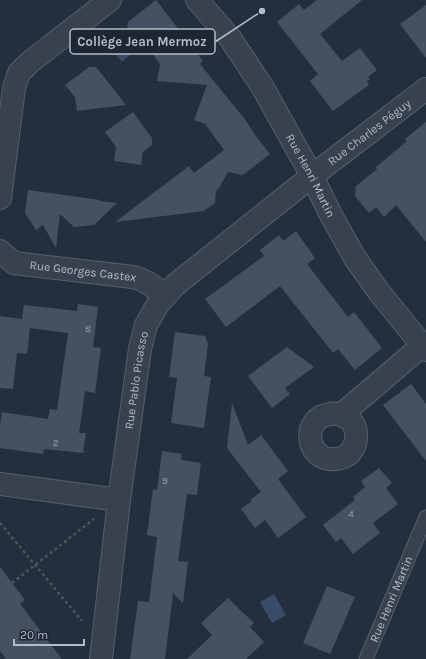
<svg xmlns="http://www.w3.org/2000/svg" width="426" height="659" font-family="Karla,sans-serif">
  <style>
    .water { fill: #394c67 }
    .building { fill: #455162 }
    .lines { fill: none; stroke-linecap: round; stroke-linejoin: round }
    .service-casing { stroke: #565f6c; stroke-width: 15 }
    .minor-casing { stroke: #565f6c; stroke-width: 24 }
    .path { stroke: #44595c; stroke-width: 2.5; stroke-dasharray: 3 3; stroke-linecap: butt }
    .service { stroke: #38414e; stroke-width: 13 }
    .minor { stroke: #38414e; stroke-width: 22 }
    .labels { text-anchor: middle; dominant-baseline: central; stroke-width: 4; stroke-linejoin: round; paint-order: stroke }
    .number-label { font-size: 10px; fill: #98a1af }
    .street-label { font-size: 12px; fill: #b4bcc9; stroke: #1d2633 }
    .leader { fill: none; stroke: #b4bcc9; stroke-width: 1.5 }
    .callout-dot { fill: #b4bcc9; stroke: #1d2633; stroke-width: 1.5 }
    .callout { fill: #1d2633; stroke: #b4bcc9; stroke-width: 1.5 }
    .callout-label { font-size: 13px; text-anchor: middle; font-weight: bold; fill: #b4bcc9 }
  </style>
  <rect width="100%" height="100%" fill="#242f3e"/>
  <!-- water -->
  <g class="water">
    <polygon points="115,34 131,54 122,62 106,41"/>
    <polygon points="274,594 286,615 272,623 260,602"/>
  </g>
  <!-- building -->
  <g class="building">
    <polygon points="156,0 203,61 200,64 247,122 255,135 270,154 243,175 228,172 219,188 216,191 215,203 204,211 115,222 189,166 194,173 224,150 205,124 194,120 207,85 157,81 160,64 151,52 143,42 125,40 128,22"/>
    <polygon points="317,0 362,0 320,34 342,61 360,48 377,70 368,77 370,79 367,81 369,85 333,111 310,81 318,74 277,22 299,4 304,10"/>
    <polygon points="426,5 426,58 400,24"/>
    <polygon points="89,67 96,67 126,105 77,111 75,97 65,85"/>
    <polygon points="133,112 152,138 152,145 143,152 141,165 114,161 116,147 105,132"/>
    <polygon points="426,122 426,242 396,205 384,217 376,207 369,213 355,196 356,186 377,169 376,167 407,141 405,139"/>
    <polygon points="28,190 100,200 99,201 117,203 94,225 74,227 60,214 56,248 43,225 36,230 25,213"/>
    <polygon points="296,231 315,258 307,264 348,317 354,312 382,348 355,370 338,349 333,353 280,286 226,327 205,299 264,256 260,250 279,235 283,241"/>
    <polygon points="78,304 98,307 93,347 101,348 95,393 85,391 79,433 86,433 83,453 44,449 43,454 0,448 0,425 2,412 48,419 50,409 57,410 68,333 30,328 27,354 17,353 13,389 0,388 0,316 22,319 24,305 77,311"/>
    <polygon points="175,332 205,336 208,344 204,376 211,377 204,428 171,423 177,378 169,377"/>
    <polygon points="287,347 314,367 285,388 290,394 272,408 248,376"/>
    <polygon points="411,384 426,404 426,461 383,405"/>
    <polygon points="232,403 248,445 261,435 288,471 278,479 306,517 278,538 265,520 255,528 241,509 252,501 250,500 261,492 227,448"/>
    <polygon points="162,451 182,454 181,460 201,463 197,495 187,494 178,561 188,562 183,603 173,593 165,659 130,659 138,601 149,602 157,537 147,535 153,489 157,490"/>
    <polygon points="379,468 392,483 386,488 398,504 373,523 380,533 353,554 341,538 336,542 323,525 355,500 353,497 365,487 361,481"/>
    <polygon points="0,567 25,600 20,604 62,659 6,659 0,651"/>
    <polygon points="327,586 355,597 330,654 303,643"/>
    <polygon points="228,598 237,607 254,623 250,627 264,642 246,659 187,659 212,635 201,623"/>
  </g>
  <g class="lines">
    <defs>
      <g id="service">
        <path id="s1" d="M366 659 426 517"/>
      </g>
      <g id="minor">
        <path id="s2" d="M197 0 230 38 263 88 312 176 331 215 355 258 379 292 426 350"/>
        <polyline points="0,198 14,88 19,73 30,62 110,0"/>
        <path id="s3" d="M0 251 14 263 133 277C146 280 154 287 165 295"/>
        <path d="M341 415C343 416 346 418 349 419 359 428 358 443 350 453 347 456 341 459 336 459 304 462 301 416 331 414 334 413 338 414 341 415L422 346"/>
        <polyline points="0,484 119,500"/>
        <path id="s4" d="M101 659 119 500 140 349 146 325 158 304 175 285 312 176 426 89"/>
      </g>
    </defs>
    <!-- service casing -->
    <use href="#service" class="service-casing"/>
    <!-- minor casing -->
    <use href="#minor" class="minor-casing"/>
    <!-- path -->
    <g class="path">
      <polyline points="0,523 82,621"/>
      <polyline points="12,583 94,519"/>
    </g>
    <!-- service -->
    <use href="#service" class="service"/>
    <!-- minor -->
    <use href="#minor" class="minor"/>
  </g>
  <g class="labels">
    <!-- number labels -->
    <g class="number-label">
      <text x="88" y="329">8</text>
      <text x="56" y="443">2</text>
      <text x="165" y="481">9</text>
      <text x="351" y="514">4</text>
    </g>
    <!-- street labels -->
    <g class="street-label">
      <text stroke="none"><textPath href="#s4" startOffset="634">Rue Charles Péguy</textPath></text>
      <text stroke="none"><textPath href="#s2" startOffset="210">Rue Henri Martin</textPath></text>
      <text stroke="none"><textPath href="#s3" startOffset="88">Rue Georges Castex</textPath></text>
      <text stroke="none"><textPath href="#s4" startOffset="281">Rue Pablo Picasso</textPath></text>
      <text stroke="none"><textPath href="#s1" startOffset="65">Rue Henri Martin</textPath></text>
    </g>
  </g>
  <!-- callouts -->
  <path class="leader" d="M262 11L215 42"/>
  <circle class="callout-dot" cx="262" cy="11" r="4"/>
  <rect class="callout" x="70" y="29" width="145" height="25" rx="4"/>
  <g class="callout-label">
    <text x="142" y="46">Collège Jean Mermoz</text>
  </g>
  <!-- scale -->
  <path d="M14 639v6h70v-6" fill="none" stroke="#b4bcc9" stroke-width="2"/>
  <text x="20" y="639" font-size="12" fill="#b4bcc9" stroke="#1d2633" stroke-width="3" paint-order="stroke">20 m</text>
</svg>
